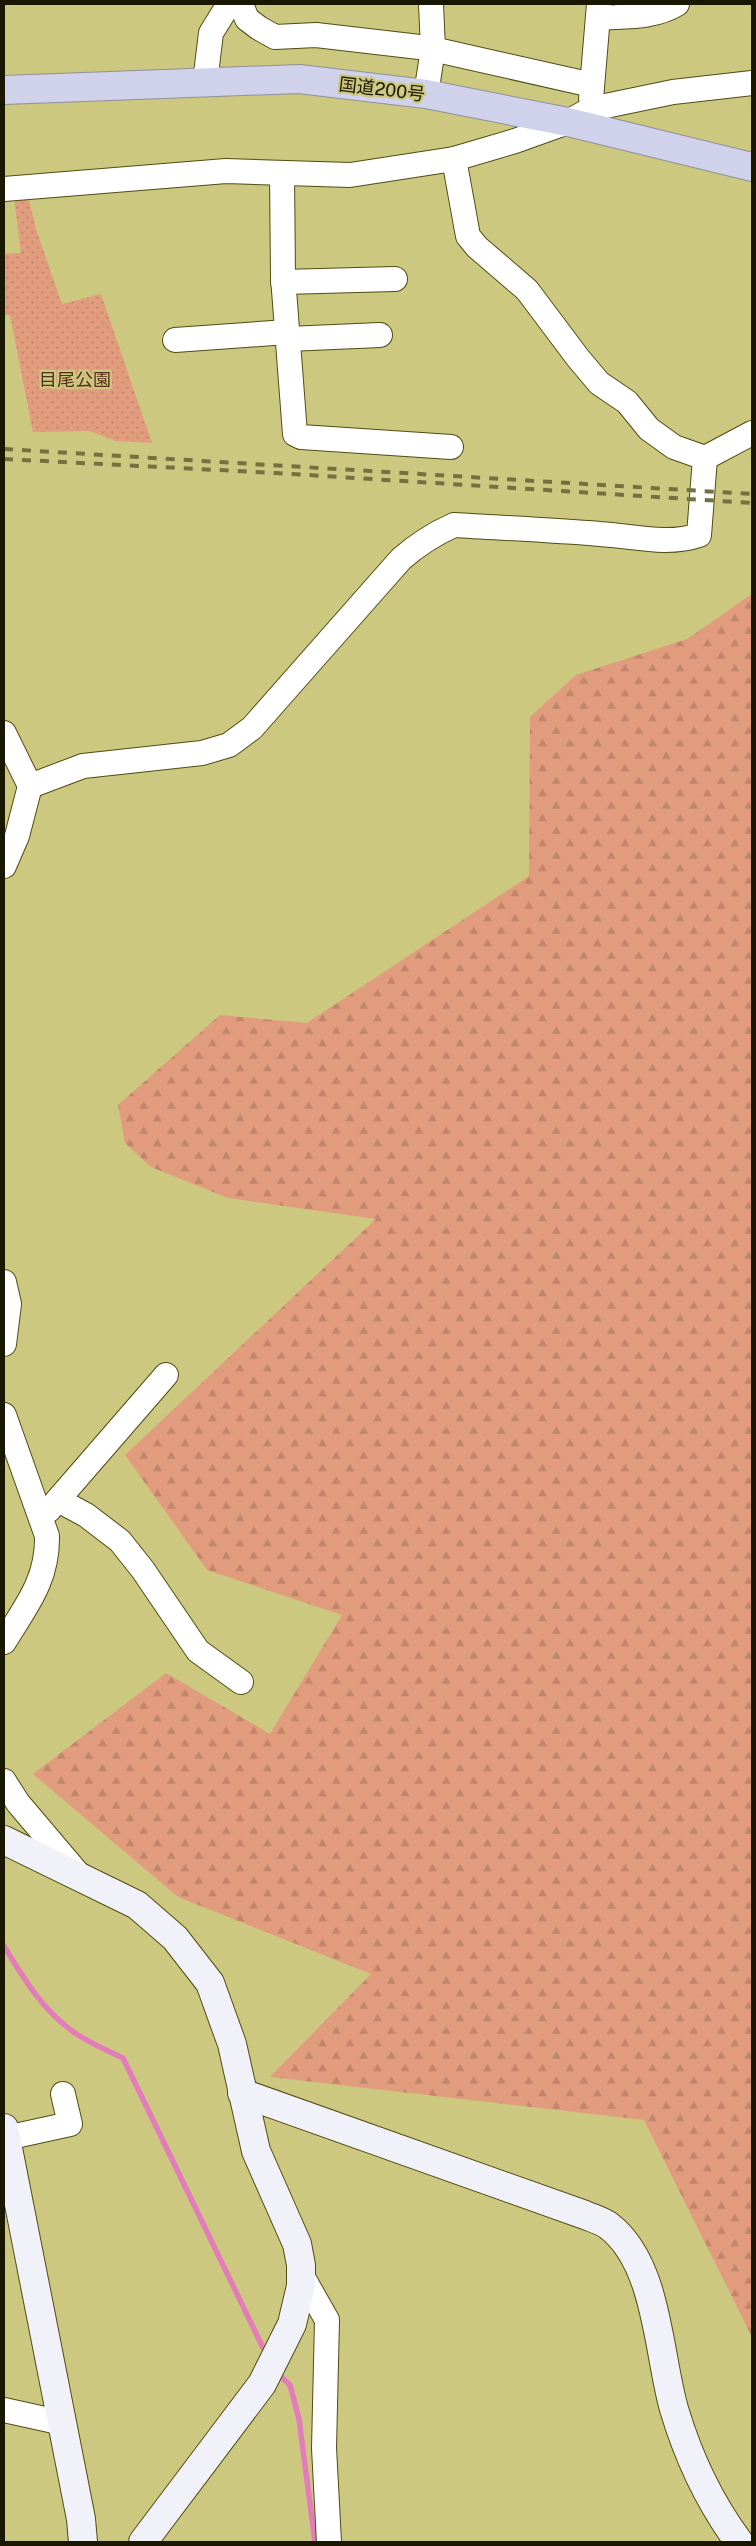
<svg xmlns="http://www.w3.org/2000/svg" width="756" height="2546" font-family="'Public Sans','Noto Sans JP',sans-serif">
  <style>
    .forest { fill: url(#forest-firs) }
    .park { fill: url(#park-dots) }
    .lines { fill: none; stroke-linecap: round; stroke-linejoin: round }
    .stream { stroke: #e27db9; stroke-width: 5.5 }
    .street-casing { stroke: #514c13; stroke-width: 26 }
    .secondary-casing { stroke: #514c13; stroke-width: 30 }
    .highway-casing { stroke: #909099; stroke-width: 30 }
    .street { stroke: #fff; stroke-width: 24 }
    .secondary { stroke: #f1f1f9; stroke-width: 28 }
    .highway { stroke: #d0d1eb; stroke-width: 28 }
    .rail { stroke: #747040; stroke-width: 4; stroke-dasharray: 9 9; stroke-linecap: butt }
    .labels { text-anchor: middle; dominant-baseline: central; stroke-width: 4.5; stroke-linejoin: round; paint-order: stroke }
    .street-label { font-size: 18px; fill: #1a1700; stroke: #cdc87f }
    .park-label { font-size: 18px; fill: #572d19; stroke: #cdc87f }
  </style>
  <defs>
    <pattern id="forest-firs" width="22" height="20" patternUnits="userSpaceOnUse" patternTransform="scale(1.25)"><rect width="22" height="20" fill="#e19b7d"/><path d="M5 1l3.5 6h-7zM16 11l3.5 6h-7z" fill="#c0856a"/></pattern>
    <pattern id="park-dots" width="8" height="8" patternUnits="userSpaceOnUse" patternTransform="scale(1.25)"><rect width="8" height="8" fill="#e19b7d"/><path d="M2 2h.1M6 6h.1" fill="none" stroke="#c0856a" stroke-width="1.8" stroke-linecap="round"/></pattern>
  </defs>
  <rect width="100%" height="100%" fill="#cdc87f"/>
  <!-- forest -->
  <polygon class="forest" points="752,594 752,2337 644,2120 270,2077 371,1974 178,1897 33,1774 166,1673 270,1734 342,1615 207,1570 125,1455 376,1219 228,1198 151,1167 125,1143 118,1105 220,1015 307,1023 529,876 530,717 576,675 687,639"/>
  <!-- park -->
  <polygon class="park" points="28,196 36,229 62,304 101,294 152,443 116,441 90,431 33,432 10,315 4,315 4,254 21,253 14,197"/>
  <g class="lines">
    <!-- stream -->
    <g class="stream">
      <path d="M4 1946C24 1979 44 2013 78 2035 92 2044 108 2051 123 2058L267 2356"/>
      <polyline points="277,2373 290,2385 299,2419 315,2542"/>
    </g>
    <defs>
      <g id="street">
        <polyline points="241,4 247,19 259,28 275,37 316,35 428,48 592,85"/>
        <path d="M599 18C626 16 654 18 677 4"/>
        <polyline points="205,82 211,33 229,4"/>
        <polyline points="426,94 433,49 431,4"/>
        <polyline points="591,99 599,4"/>
        <polyline points="454,159 468,236 477,247 527,290 578,358 599,383 627,402 649,429 674,447 705,458 752,433"/>
        <polyline points="282,173 283,277 295,434 301,437 451,447"/>
        <polyline points="4,189 226,171 350,175 454,159 515,141 568,122 591,109 673,92 752,83"/>
        <polyline points="283,282 395,279"/>
        <polyline points="288,339 380,335"/>
        <polyline points="175,340 287,332"/>
        <polyline points="4,733 30,786"/>
        <path d="M4 866 17 836 30 786 83 766 202 753 229 745 252 728 401 559C418 544 434 534 454 525 503 528 552 530 600 534 634 536 667 546 699 535L705 458"/>
        <polyline points="4,1282 9,1304 4,1344"/>
        <path d="M4 1415 47 1536C48 1580 26 1606 4 1642"/>
        <polyline points="58,1500 86,1515 120,1541 143,1570 198,1651 241,1682"/>
        <polyline points="49,1510 166,1375"/>
        <polyline points="4,1781 18,1803 79,1875"/>
        <polyline points="6,2138 70,2124 63,2094"/>
        <polyline points="301,2274 327,2320 324,2448 329,2542"/>
        <polyline points="4,2410 63,2423"/>
      </g>
      <g id="secondary">
        <polyline points="4,1840 137,1905 175,1938 210,1983 232,2044 256,2151 297,2244 301,2265 301,2286 292,2324 262,2384 143,2542"/>
        <path d="M242 2093 585 2215C592 2218 603 2221 609 2226 658 2264 658 2353 674 2409 688 2456 710 2503 739 2542"/>
        <polyline points="4,2128 81,2519 83,2542"/>
      </g>
      <polyline id="highway" points="4,90 299,79 426,94 568,122 752,167"/>
    </defs>
    <!-- street casing -->
    <use href="#street" class="street-casing"/>
    <!-- secondary casing -->
    <use href="#secondary" class="secondary-casing"/>
    <!-- highway casing -->
    <use href="#highway" class="highway-casing"/>
    <!-- street -->
    <use href="#street" class="street"/>
    <!-- secondary -->
    <use href="#secondary" class="secondary"/>
    <!-- highway -->
    <use href="#highway" class="highway"/>
    <!-- rail -->
    <g class="rail">
      <polyline points="4,449 752,494"/>
      <polyline points="4,459 276,473 752,503"/>
    </g>
  </g>
  <g class="labels">
    <!-- street labels -->
    <g class="street-label">
      <text transform="translate(382 89) rotate(7)">国道200号</text>
    </g>
    <!-- park labels -->
    <g class="park-label">
      <text x="75" y="379">目尾公園</text>
    </g>
  </g>
  <!-- border -->
  <rect width="756" height="2546" fill="none" stroke="#1a1700" stroke-width="10"/>
</svg>
